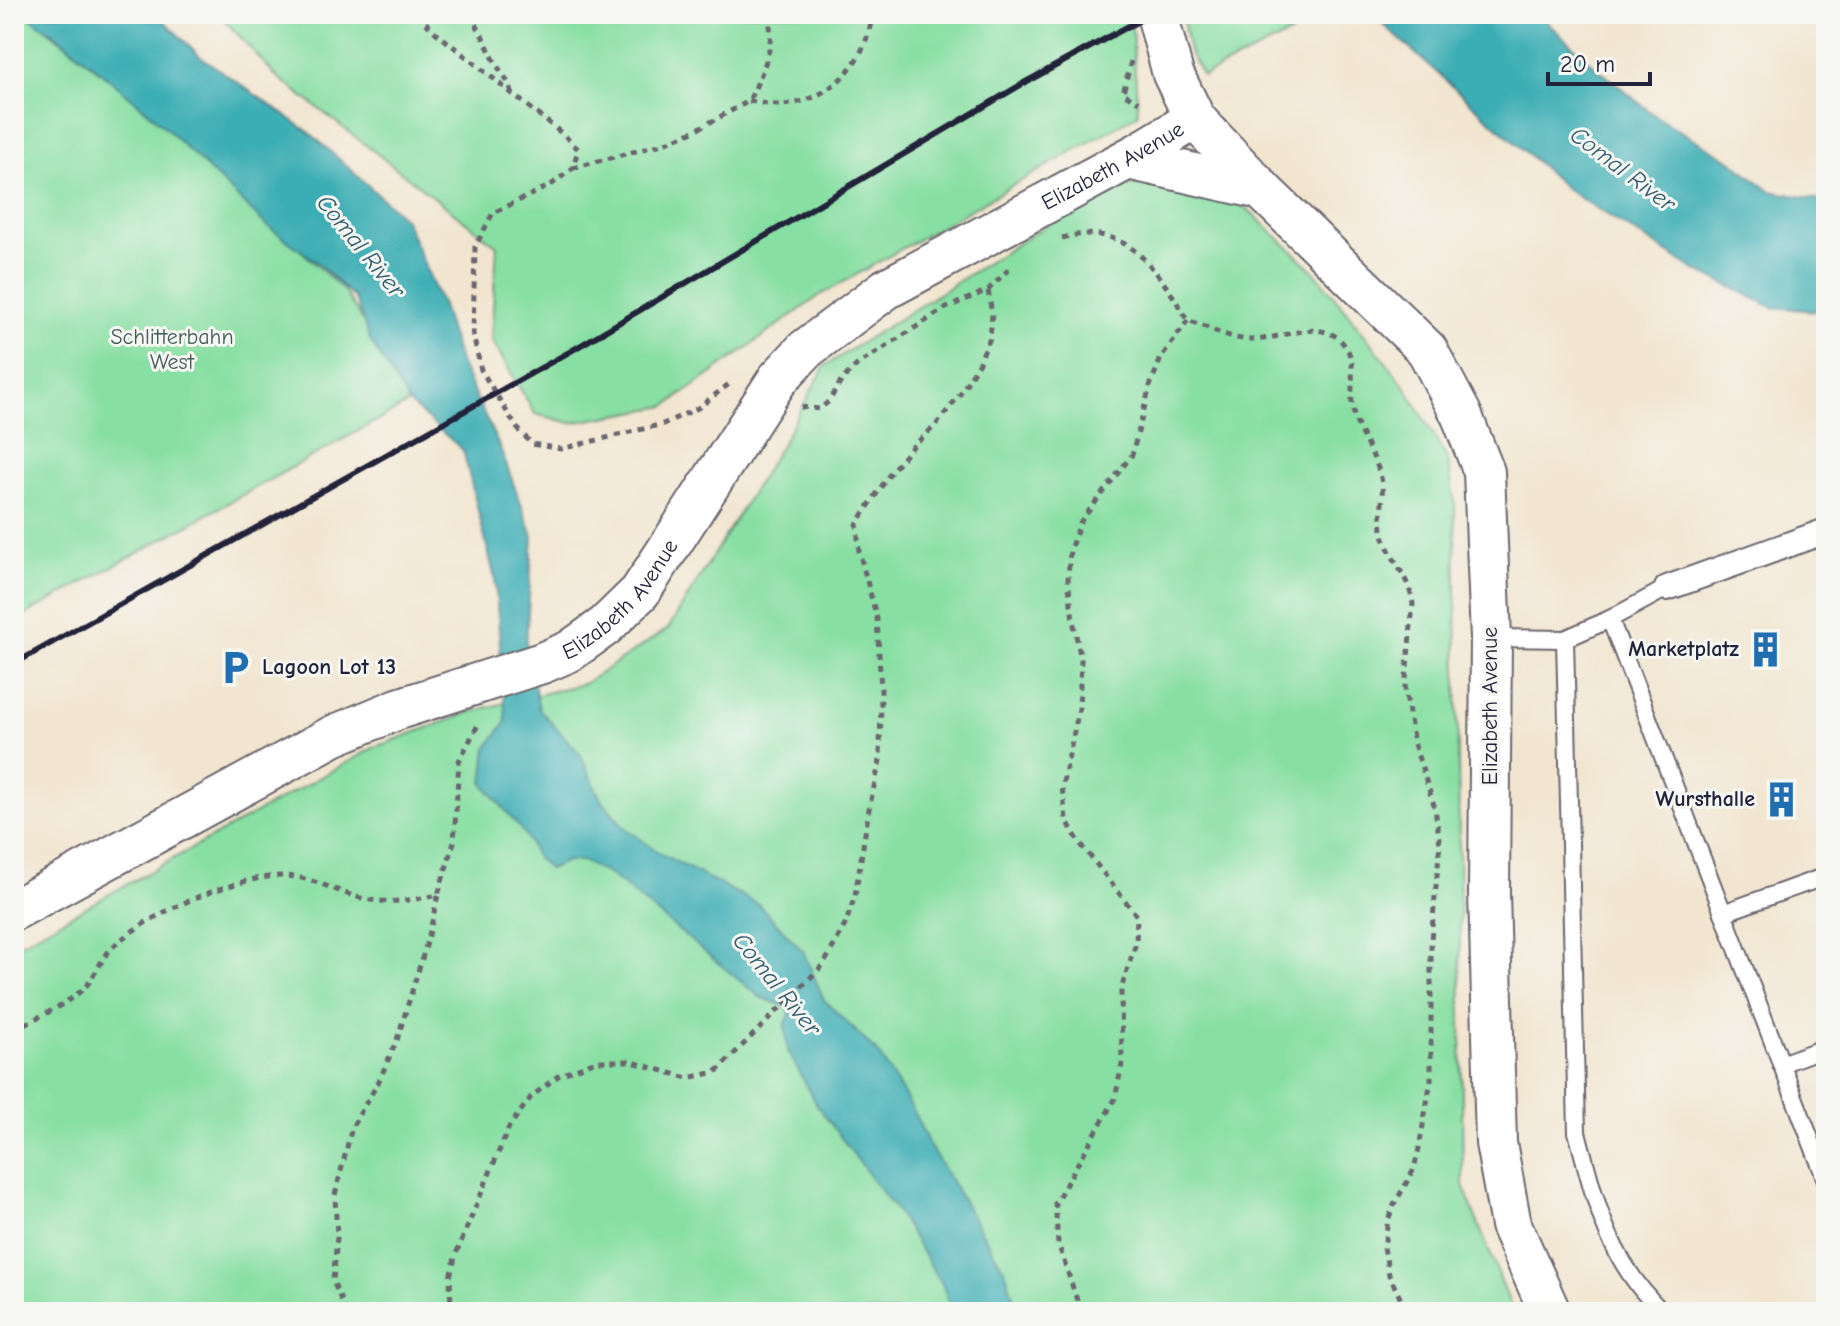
<svg xmlns="http://www.w3.org/2000/svg" width="1840" height="1326" font-family="'Comic Neue',sans-serif">
  <style>
    .green { fill: #88dfa3; stroke: #55806f; stroke-width: 2 }
    .water { fill: #3badb4; stroke: #2e6878; stroke-width: 2 }
    .lines { fill: none; stroke-linecap: round; stroke-linejoin: round }
    .service-casing { stroke: #6b666f; stroke-width: 20 }
    .pedestrian-casing { stroke: #6b666f; stroke-width: 28 }
    .tertiary-casing { stroke: #6b666f; stroke-width: 44 }
    .path { stroke: #6b666f; stroke-width: 5; stroke-dasharray: 6 6; stroke-linecap: butt }
    .service { stroke: #fff; stroke-width: 16 }
    .pedestrian { stroke: #fff; stroke-width: 24 }
    .tertiary { stroke: #fff; stroke-width: 40 }
    .rail { stroke: #22223b; stroke-width: 6 }
    .labels { text-anchor: middle; dominant-baseline: central; stroke-width: 6; stroke-linejoin: round; paint-order: stroke }
    .street-label { font-size: 22px; fill: #22223b; stroke: #f6f6f2 }
    .park-label { font-size: 22px; fill: #415b5a; stroke: #f6f6f2 }
    .poi-label { font-size: 22px; font-weight: bold; fill: #22223b; stroke: #f6f6f2; text-anchor: end }
    .water-label { font-size: 24px; font-style: italic; fill: #2c5a6b; stroke: #f6f6f2 }
  </style>
  <rect width="100%" height="100%" fill="#f6f6f2"/>
  <filter id="ink" filterUnits="userSpaceOnUse"><feTurbulence type="fractalNoise" baseFrequency=".0125" numOctaves="2"/><feDisplacementMap in="SourceGraphic" scale="16" xChannelSelector="R" yChannelSelector="G"/><feConvolveMatrix kernelMatrix="1 2 1 2 8 2 1 2 1" color-interpolation-filters="sRGB"/></filter>
  <filter id="wash" filterUnits="userSpaceOnUse"><feTurbulence type="fractalNoise" baseFrequency=".006" numOctaves="4" result="noise"/><feDisplacementMap in="SourceGraphic" scale="32" xChannelSelector="R" yChannelSelector="G"/><feGaussianBlur stdDeviation="1.8" result="paint"/><feColorMatrix in="noise" values="0 0 0 0 0 0 0 0 0 0 0 0 0 0 0 0 0 1.4 0 .05"/><feComposite in="paint" operator="in"/></filter>
  <g filter="url(#wash)">
    <rect width="100%" height="100%" fill="#f2e5cf"/>
    <!-- green -->
    <g class="green">
      <polygon points="14,14 27,14 123,90 238,191 344,291 378,346 409,403 14,621"/>
      <polygon points="219,14 1131,14 1138,114 819,296 666,406 571,423 535,414 491,339 497,246 275,75"/>
      <polygon points="1182,14 1331,14 1203,76 1189,52"/>
      <polygon points="1168,177 1238,200 1314,271 1405,386 1448,460 1455,505 1463,1185 1513,1312 14,1312 14,947 375,747 474,711 585,683 668,629 781,445 825,366 1099,192"/>
    </g>
    <!-- water -->
    <g class="water">
      <polygon points="24,14 157,14 201,57 309,132 405,219 441,303 460,363 500,448 533,536 526,644 539,709 581,755 600,798 624,827 661,854 758,904 803,951 824,1000 878,1053 912,1108 929,1145 1005,1271 1018,1312 952,1312 943,1286 900,1216 818,1107 788,1051 785,1024 790,1015 787,1007 760,997 612,876 582,861 567,861 549,869 536,857 525,834 483,783 487,748 506,722 495,579 463,450 409,403 370,340 355,299 319,264 265,224 151,114 56,35"/>
      <polygon points="1378,14 1538,14 1599,70 1657,117 1733,162 1770,191 1826,201 1826,312 1772,307 1692,268 1569,191 1384,25"/>
    </g>
  </g>
  <g filter="url(#ink)">
    <g class="lines">
      <defs>
        <g id="service">
          <polyline points="1610,619 1667,588"/>
          <polyline points="1492,638 1565,639 1610,619 1826,1180"/>
          <path d="M1565 639 1577 1132C1596 1203 1607 1258 1662 1312"/>
          <polyline points="1723,913 1826,876"/>
          <polyline points="1781,1064 1826,1047"/>
        </g>
        <polyline id="pedestrian" points="1667,588 1826,531"/>
        <g id="tertiary">
          <polyline points="1157,14 1173,74 1195,119"/>
          <polyline points="1128,159 1261,189"/>
          <path id="s1" d="M14 910 333 736 398 709 542 663 570 651 605 626 640 592 778 379 806 349 886 289 1137 154 1195 119 1263 191 1427 350 1461 414 1484 472 1491 638 1489 893 1496 1143 1511 1225 1550 1312"/>
        </g>
      </defs>
      <!-- service casing -->
      <use href="#service" class="service-casing"/>
      <!-- pedestrian casing -->
      <use href="#pedestrian" class="pedestrian-casing"/>
      <!-- tertiary casing -->
      <use href="#tertiary" class="tertiary-casing"/>
      <!-- path -->
      <g class="path">
        <polyline points="417,14 434,31 564,135 578,149 573,168 551,185 493,213 475,247 473,334 481,370 517,428 532,444 561,449 663,424 698,408 729,384"/>
        <path d="M469 14C482 31 487 48 497 65 503 76 509 81 512 93"/>
        <polyline points="1131,61 1123,93 1139,102"/>
        <path d="M749 101C760 103 771 105 781 105 830 102 868 61 872 14"/>
        <path d="M573 168 662 144 696 130 749 101C761 75 778 43 767 14"/>
        <path d="M1062 238C1119 223 1145 255 1175 299 1180 307 1184 319 1193 322 1212 329 1231 339 1251 340 1283 340 1326 313 1347 349 1357 365 1349 391 1353 410 1358 434 1371 448 1379 471 1387 492 1377 517 1384 538 1392 562 1409 576 1413 604L1405 688 1414 744 1435 808 1440 844 1431 940V1080L1418 1154 1413 1171 1394 1205 1388 1220 1384 1247 1389 1275 1407 1312"/>
        <polyline points="801,407 820,409 829,401 842,380 857,365 944,309 988,290 1012,266"/>
        <path d="M14 1029C38 1017 68 1005 87 985 96 974 101 959 111 949 141 916 238 875 283 876 312 876 337 893 365 899 390 904 413 900 438 895L454 842 459 761 480 721"/>
        <polyline points="346,1312 333,1281 337,1237 335,1195 352,1127 378,1083 397,1040 428,939 438,895"/>
        <polyline points="451,1312 450,1277 456,1254 509,1127 531,1097 558,1076 596,1061 629,1061 688,1078 716,1072 824,964 845,925 855,896 869,809 880,760 881,690 877,619 859,551 857,524 891,472 911,448 936,425 961,393 979,362 990,338 992,314 988,290"/>
        <polyline points="1081,1312 1058,1243 1055,1203 1115,1099 1122,1064 1121,989 1136,943 1137,916 1079,842 1066,819 1062,787 1079,709 1081,660 1073,620 1068,579 1070,549 1081,521 1132,455 1150,386 1161,358 1188,320"/>
      </g>
      <!-- service -->
      <use href="#service" class="service"/>
      <!-- pedestrian -->
      <use href="#pedestrian" class="pedestrian"/>
      <!-- tertiary -->
      <use href="#tertiary" class="tertiary"/>
      <!-- rail -->
      <polyline class="rail" points="14,664 571,351 1024,83 1151,14"/>
    </g>
  </g>
  <!-- icons -->
  <defs>
    <symbol id="building-bare" viewBox="-9 -9 18 18"><path d="M-4-6H4V6H1V3H-1V6H-4ZM-2.5-4.3h1.7v1.8h-1.7ZM.8-4.3h1.7v1.8H.8ZM-2.5-1h1.7V.8h-1.7ZM.8-1h1.7V.8H.8Z" fill="#1f6fb2" stroke="#f6f6f2" stroke-width="2.5" paint-order="stroke"/></symbol>
    <symbol id="parking-bare" viewBox="-9 -9 18 18"><path d="M-3.5-5.5H1a3.5 3.5 0 0 1 0 7H-1V5.5H-3.5ZM-1-3.4V-.6H.8a1.4 1.4 0 0 0 0-2.8Z" fill="#1f6fb2" stroke="#f6f6f2" stroke-width="2.5" paint-order="stroke"/></symbol>
  </defs>
  <g fill-rule="evenodd">
    <use href="#building-bare" x="1740" y="624" width="51" height="51"/>
    <use href="#parking-bare" x="210" y="642" width="51" height="51"/>
    <use href="#building-bare" x="1756" y="774" width="51" height="51"/>
  </g>
  <g class="labels">
    <!-- street labels -->
    <g class="street-label">
      <text stroke="none"><textPath href="#s1" startOffset="1360">Elizabeth Avenue</textPath></text>
      <text stroke="none"><textPath href="#s1" startOffset="688">Elizabeth Avenue</textPath></text>
      <text transform="translate(1490 706) rotate(-90)">Elizabeth Avenue</text>
    </g>
    <!-- park labels -->
    <g class="park-label">
      <text x="172" y="337">Schlitterbahn<tspan x="172" dy="25">West</tspan></text>
    </g>
    <!-- poi labels -->
    <g class="poi-label">
      <text x="1739" y="649">Marketplatz</text>
      <text x="262" y="667" text-anchor="start">Lagoon Lot 13</text>
      <text x="1755" y="799">Wursthalle</text>
    </g>
    <!-- water labels -->
    <g class="water-label">
      <text transform="translate(1623 169) rotate(37)">Comal River</text>
      <text transform="translate(361 246) rotate(51)">Comal River</text>
      <text transform="translate(777 984) rotate(51)">Comal River</text>
    </g>
  </g>
  <!-- margin -->
  <rect width="1840" height="1326" fill="none" stroke="#f6f6f2" stroke-width="48"/>
  <!-- scale -->
  <path d="M1548 72v12h102v-12" fill="none" stroke="#22223b" stroke-width="4"/>
  <text x="1560" y="72" font-size="24" fill="#22223b" stroke="#f6f6f2" stroke-width="6" paint-order="stroke">20 m</text>
</svg>
